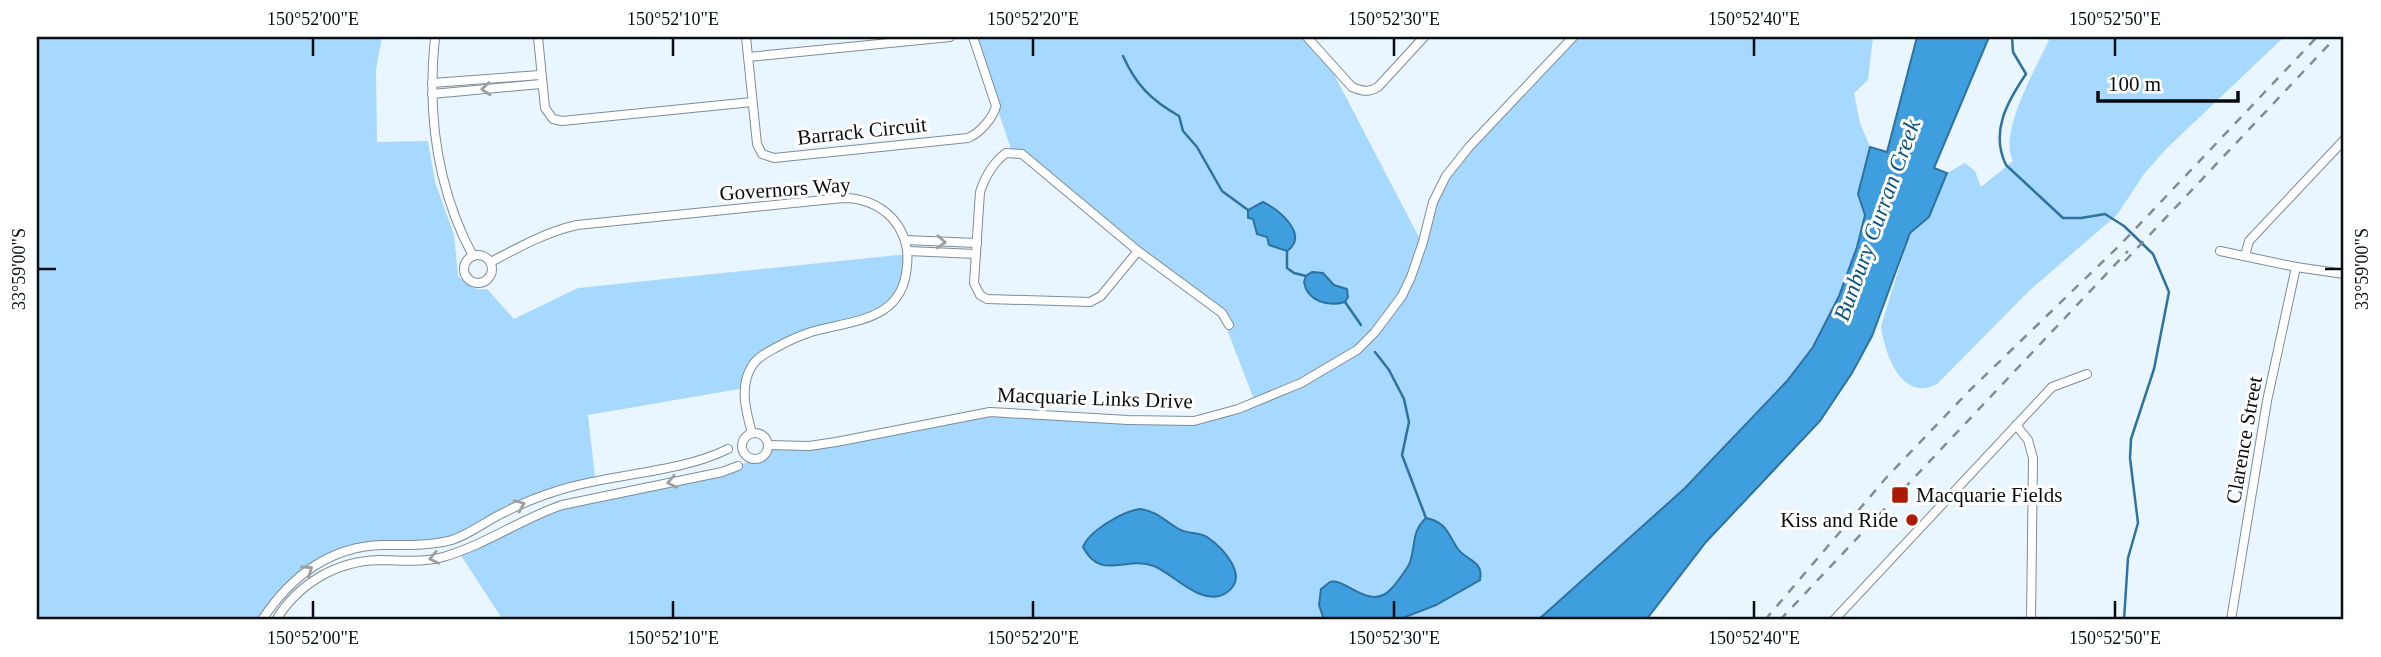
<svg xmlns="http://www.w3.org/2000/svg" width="2381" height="657" font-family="'Times New Roman',serif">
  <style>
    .green { fill: #a7d8fe }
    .water { fill: #3f9edd; stroke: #2e72a0; stroke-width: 2 }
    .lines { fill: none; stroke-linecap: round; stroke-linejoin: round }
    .stream { stroke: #2e72a0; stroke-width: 2.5 }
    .street-casing { stroke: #7c8d9a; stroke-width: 10 }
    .street { stroke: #fff; stroke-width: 8 }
    .rail { stroke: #828c92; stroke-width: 2.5; stroke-dasharray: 9 9; stroke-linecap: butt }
    .oneway { stroke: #9c9ea0 }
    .ticks { fill: none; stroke: #070d11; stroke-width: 2.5 }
    .poi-dot { fill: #aa1b01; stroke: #fff; stroke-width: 2.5 }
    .labels { text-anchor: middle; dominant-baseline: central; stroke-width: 6; stroke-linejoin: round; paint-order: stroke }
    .street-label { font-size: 21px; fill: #070d11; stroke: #fff }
    .poi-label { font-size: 21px; fill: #070d11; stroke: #fff; text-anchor: start }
    .water-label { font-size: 23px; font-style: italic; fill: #0d547e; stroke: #fff }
    .neatline { fill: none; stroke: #070d11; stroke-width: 2.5 }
    .ticks-label { font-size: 18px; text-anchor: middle; fill: #070d11 }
  </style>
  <rect width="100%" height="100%" fill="#eaf6ff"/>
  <!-- green -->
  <g class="green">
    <path d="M37 37H382L376 70 377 142 428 141 435 182 454 235 458 276C467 285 474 291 487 289L514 319 578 288 908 254 907 273 890 306 794 339 752 365 745 388 588 415 595 477 523 504 459 537 428 544 358 547 308 569 262 620H37Z"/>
    <polygon points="973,37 1305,37 1325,57 1423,245 1434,202 1446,176 1573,37 1873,37 1868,80 1854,93 1860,123 1870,147 1858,194 1865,215 1857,247 1839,296 1813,346 1787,381 1685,488 1538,620 503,620 458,551 569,502 718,473 764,456 767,446 810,446 991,412 1192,421 1255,402 1221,314 1022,154 1012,152"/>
    <path d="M2042 37H2284L2166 149 2144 174 2117 215 2031 289 1937 384C1902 403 1884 353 1881 326L1910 233 1929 217 1947 173 1965 163 1975 171 1981 187 2013 161C1998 133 2036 68 2049 40Z"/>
  </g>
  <!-- water -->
  <g class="water">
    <polygon points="1917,37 1989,37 1934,168 1947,173 1929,217 1910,233 1872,336 1852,373 1820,421 1706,542 1646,620 1538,620 1685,488 1787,381 1813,347 1839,296 1857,247 1865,215 1858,194 1870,147 1887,152"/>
    <path d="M1263 202C1279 210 1310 235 1287 251L1269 245 1267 237 1257 234 1253 219 1248 218V210Z"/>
    <path d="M1312 272 1323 273 1334 285 1347 289 1348 297 1345 302C1328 307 1307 301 1304 282L1306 276Z"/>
    <path d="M1140 509C1156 511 1164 520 1177 528 1187 535 1198 531 1207 537 1222 547 1251 577 1226 593 1202 608 1174 574 1154 566 1126 555 1101 582 1083 547 1089 531 1123 511 1140 509Z"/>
    <path d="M1426 518C1447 522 1448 535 1458 549 1467 561 1484 561 1480 580L1436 605 1405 617 1402 620H1324L1319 605 1321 589C1324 587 1327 584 1330 582 1345 577 1370 612 1391 589 1395 585 1408 568 1410 562 1416 545 1411 532 1426 518Z"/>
  </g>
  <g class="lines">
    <!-- stream -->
    <g class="stream">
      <path d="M2012 37 2013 52 2026 74C2007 102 1990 132 2006 165L2063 218H2081L2105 214 2124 226 2153 254 2169 292 2154 369 2131 439 2130 458 2138 523 2128 558 2124 620"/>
      <path d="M1123 56C1136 85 1151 100 1179 116L1183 131 1197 147 1222 191 1248 210"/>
      <polyline points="1287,251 1287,268 1294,273 1306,276"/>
      <polyline points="1345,302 1361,325"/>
      <polyline points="1375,352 1389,370 1404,399 1409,422 1402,455 1426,518"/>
    </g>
    <defs>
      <g id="street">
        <path d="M435 37C427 113 436 187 473 256"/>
        <polyline points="538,37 545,108 553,119 562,121 752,102"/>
        <path d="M746 37 757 144 762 154 774 158 968 138C980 133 993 118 996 106L973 37"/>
        <path d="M1307 37 1352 87C1362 91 1368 93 1378 87L1424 37"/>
        <polyline points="748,57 950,37"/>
        <polyline points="432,83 540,75"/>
        <polyline points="432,94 541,84"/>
        <polyline points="905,240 977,243"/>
        <polyline points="908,251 976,254"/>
        <path d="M1138 251 1022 154 1006 153C994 162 985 177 980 192L974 283 980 295 987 299 1090 302 1101 296 1138 251 1222 313 1229 325"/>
        <polyline points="2220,251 2296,267 2344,274"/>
        <circle cx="478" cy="269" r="14"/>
        <polyline points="2245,256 2249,241 2344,140"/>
        <path d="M491 262C519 247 546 232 577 225L843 198C861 198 878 204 891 217 904 231 909 248 907 266 903 322 852 320 811 332 799 336 788 341 777 347 768 352 757 357 752 366 739 386 746 412 752 433"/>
        <polyline points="2016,425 2028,440 2033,458 2031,620"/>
        <circle cx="755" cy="446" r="13"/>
        <polyline points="768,445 809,446 836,442 990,412 1128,420 1194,421 1238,409 1301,383 1357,350 1375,332 1402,296 1411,277 1423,242 1433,202 1446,176 1469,147 1573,37"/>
        <path d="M262 620C290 577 330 546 383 545 406 545 429 546 452 540 470 534 486 521 503 513 522 503 543 495 563 489 616 473 679 473 728 449"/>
        <path d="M276 620C298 584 336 561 379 560 401 560 422 563 443 557 485 545 521 519 562 505L722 472 738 466"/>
        <polyline points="1834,620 2052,387 2087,374"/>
        <polyline points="2231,620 2267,401 2296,267"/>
      </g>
    </defs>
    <!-- street casing -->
    <use href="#street" class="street-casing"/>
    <!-- street -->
    <use href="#street" class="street"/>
    <!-- rail -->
    <g class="rail">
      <polyline points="2125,261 2336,37"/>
      <polyline points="1765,620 1886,478 1969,391 2120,245 2317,37"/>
      <polyline points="1780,620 2128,251"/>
    </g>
  </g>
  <!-- one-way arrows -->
  <defs><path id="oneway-chevron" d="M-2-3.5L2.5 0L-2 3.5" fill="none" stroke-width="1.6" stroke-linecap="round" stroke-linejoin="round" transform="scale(1.75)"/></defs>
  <g class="oneway">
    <use href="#oneway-chevron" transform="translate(486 89) rotate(175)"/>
    <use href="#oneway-chevron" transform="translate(941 242) rotate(3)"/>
    <use href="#oneway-chevron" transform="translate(672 482) rotate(168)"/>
    <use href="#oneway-chevron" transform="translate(520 505) rotate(-23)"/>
    <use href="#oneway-chevron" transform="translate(434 558) rotate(169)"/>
    <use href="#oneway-chevron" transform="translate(308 570) rotate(-35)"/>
  </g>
  <!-- ticks -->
  <path class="ticks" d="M313 38V56M673 38V56M1033 38V56M1394 38V56M1754 38V56M2115 38V56M38 269H56M2325 269H2342M313 601V618M673 601V618M1033 601V618M1394 601V618M1754 601V618M2115 601V618"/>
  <!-- markers -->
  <g class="poi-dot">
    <rect x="1891" y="486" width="18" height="18" rx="3.5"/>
    <circle cx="1912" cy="520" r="7"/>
  </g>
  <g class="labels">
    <!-- street labels -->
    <g class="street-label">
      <text transform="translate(862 131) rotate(-6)">Barrack Circuit</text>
      <text transform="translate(785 189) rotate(-4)">Governors Way</text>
      <text transform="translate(1095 398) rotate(2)">Macquarie Links Drive</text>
      <text transform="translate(2244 440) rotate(-80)">Clarence Street</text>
    </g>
    <!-- poi labels -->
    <g class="poi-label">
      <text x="1916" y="495">Macquarie Fields</text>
      <text x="1898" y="520" text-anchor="end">Kiss and Ride</text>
    </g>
    <!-- water labels -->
    <g class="water-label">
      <text transform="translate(1877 220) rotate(-70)">Bunbury Curran Creek</text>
    </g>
  </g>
  <!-- border -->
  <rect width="2381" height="657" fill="none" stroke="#ffffff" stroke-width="77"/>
  <!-- scale -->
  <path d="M2098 91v10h140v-10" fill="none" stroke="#070d11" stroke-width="3.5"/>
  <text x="2108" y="91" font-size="21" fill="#070d11" stroke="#ffffff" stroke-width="5" paint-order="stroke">100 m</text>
  <rect x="38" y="38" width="2304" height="580" class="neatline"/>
  <g class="ticks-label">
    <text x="313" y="25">150°52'00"E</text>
    <text x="673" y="25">150°52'10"E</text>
    <text x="1033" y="25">150°52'20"E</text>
    <text x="1394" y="25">150°52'30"E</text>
    <text x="1754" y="25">150°52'40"E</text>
    <text x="2115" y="25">150°52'50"E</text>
    <text transform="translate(19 269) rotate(-90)" y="6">33°59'00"S</text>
    <text transform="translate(2362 269) rotate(-90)" y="6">33°59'00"S</text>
    <text x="313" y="644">150°52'00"E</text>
    <text x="673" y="644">150°52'10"E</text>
    <text x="1033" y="644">150°52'20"E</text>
    <text x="1394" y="644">150°52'30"E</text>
    <text x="1754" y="644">150°52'40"E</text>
    <text x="2115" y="644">150°52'50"E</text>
  </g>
</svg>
